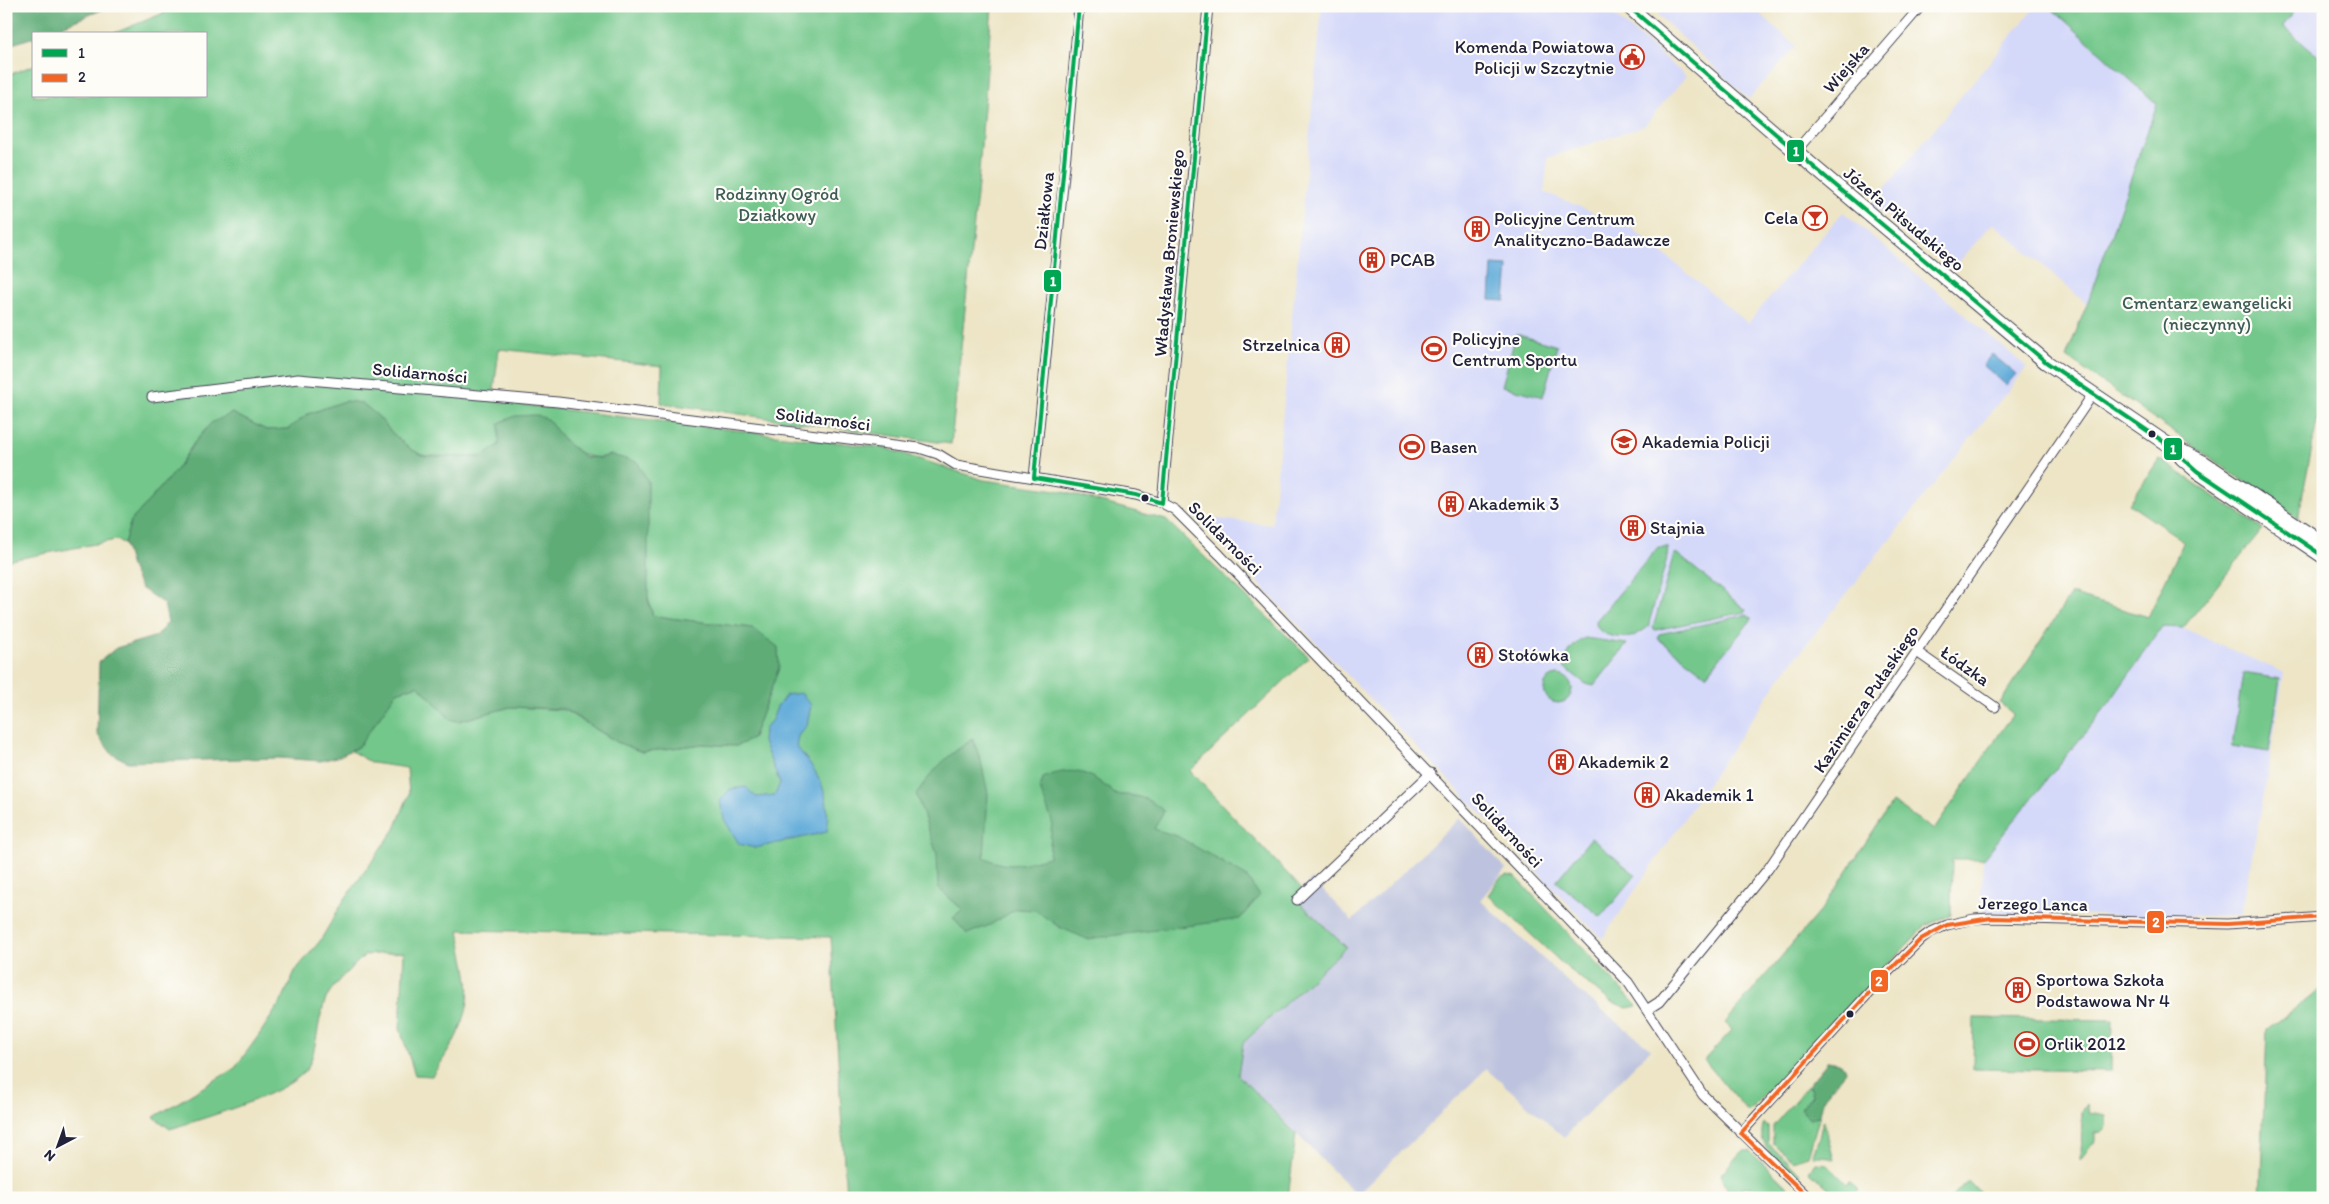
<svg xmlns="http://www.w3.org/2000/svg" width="2329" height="1204" font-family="Itim,sans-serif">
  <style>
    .built { fill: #d4d8f9 }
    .industrial { fill: #bdc3de }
    .green { fill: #73c78b; stroke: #4a7463 }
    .forest { fill: #5eac77; stroke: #406759 }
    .water { fill: #61abd9; stroke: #42668a }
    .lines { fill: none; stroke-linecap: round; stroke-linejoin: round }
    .minor-casing { stroke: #403f50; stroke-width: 11 }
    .primary-casing { stroke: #403f50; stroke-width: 16 }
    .minor { stroke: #fff; stroke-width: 9 }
    .primary { stroke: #fff; stroke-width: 14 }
    .bus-1-casing { stroke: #fdfcf7; stroke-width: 8 }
    .bus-2-casing { stroke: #fdfcf7; stroke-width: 8 }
    .bus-1 { stroke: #00a651; stroke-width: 4 }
    .bus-2 { stroke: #f26522; stroke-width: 4 }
    .bus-dot { fill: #22223b; stroke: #fdfcf7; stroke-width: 2 }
    .labels { text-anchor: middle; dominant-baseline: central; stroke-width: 4.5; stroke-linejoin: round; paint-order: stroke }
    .poi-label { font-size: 18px; fill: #22223b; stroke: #fdfcf7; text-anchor: start }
    .street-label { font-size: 18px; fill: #22223b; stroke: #fdfcf7 }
    .park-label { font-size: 18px; fill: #3e5c57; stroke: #fdfcf7 }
    .line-badge { stroke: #fdfcf7; stroke-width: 2 }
    .badge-label { font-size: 14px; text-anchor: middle; font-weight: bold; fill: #fff }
  </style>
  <rect width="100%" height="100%" fill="#fdfcf7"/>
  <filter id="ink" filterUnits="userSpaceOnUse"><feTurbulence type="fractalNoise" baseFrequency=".02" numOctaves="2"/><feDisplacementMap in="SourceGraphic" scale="10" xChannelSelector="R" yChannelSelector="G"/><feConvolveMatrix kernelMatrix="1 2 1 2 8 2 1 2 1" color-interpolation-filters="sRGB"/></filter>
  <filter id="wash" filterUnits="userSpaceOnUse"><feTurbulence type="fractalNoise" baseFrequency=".0096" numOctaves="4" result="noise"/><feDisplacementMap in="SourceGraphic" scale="20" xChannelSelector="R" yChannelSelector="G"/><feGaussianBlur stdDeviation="1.12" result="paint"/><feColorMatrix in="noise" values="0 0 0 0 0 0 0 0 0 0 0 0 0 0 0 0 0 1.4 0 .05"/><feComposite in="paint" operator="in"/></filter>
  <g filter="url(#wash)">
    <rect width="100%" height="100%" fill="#ede5c6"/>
    <!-- built -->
    <g class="built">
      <polygon points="1322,6 1603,6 1686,76 1644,126 1548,158 1544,192 1632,228 1748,323 1843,212 2027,367 1782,675 1602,939 1194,516 1272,525"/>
      <polygon points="1664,6 1752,6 1796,46 1749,99 1658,15"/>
      <polygon points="2036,6 2049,6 2157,104 2087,304 1993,223 1958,263 1871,205"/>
      <polygon points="2298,6 2323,6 2323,61 2283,26"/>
      <polygon points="2162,627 2183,628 2284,673 2263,801 2240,915 2136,916 1980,912 1983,859 2109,703"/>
    </g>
    <!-- industrial -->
    <polygon class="industrial" points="1460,818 1506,869 1480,900 1571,985 1651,1049 1564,1137 1486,1069 1357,1195 1238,1075 1243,1043 1346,947 1294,897 1312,879 1352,921"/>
    <!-- green -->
    <g class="green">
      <path d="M181 6H992L978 184 951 444 661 403 662 366 499 349 494 390 499 402 885 448 984 480 1057 490 1166 520 1309 657 1190 771 1302 889 1294 897 1346 947 1243 1043 1238 1075 1296 1134 1288 1198H846L831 937 459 930C461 947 466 963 468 980 473 1016 451 1048 432 1076L415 1075 400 1029 404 952 365 955C351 969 330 985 324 1004 317 1024 317 1049 308 1067 295 1092 198 1120 170 1129L154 1117 235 1068 259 1035 282 1000 295 971 320 941 344 900 395 829 409 794 407 768 372 763 351 751 359 746 397 692 418 685 451 720 459 721 510 707 564 710 617 742 642 752 703 744 736 746 752 739 779 668 752 628 653 616 611 455C580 465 565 441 547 419L499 445 481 457 425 456 412 450 392 433 378 416 345 401 308 414 289 429 266 430 232 413 194 443 176 470 131 521 124 543 116 540 6 561V76L34 65V96H206V34H112Z"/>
      <polygon points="2049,6 2298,6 2283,26 2323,61 2323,390 2298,519 2066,357 2087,304 2157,104"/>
      <polygon points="1516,334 1557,346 1543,397 1502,386"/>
      <polygon points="2159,459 2263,529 2183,628 2162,627 2109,703 1983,859 1952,859 1951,915 1925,926 1748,1112 1704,1060 1732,1030 1725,1023 1825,905 1892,802 1934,830 2013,714 2000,703 2071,594 2148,617 2184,541 2129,504"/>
      <path d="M1658 547H1668L1667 558 1648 627C1644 630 1637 635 1631 637 1620 639 1595 636 1596 621Z"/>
      <polygon points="1676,553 1746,610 1745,612 1655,630 1653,628 1673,557"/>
      <polygon points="1746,615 1752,619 1706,675 1657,638 1659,634"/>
      <path d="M1585 638 1627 644 1594 686 1586 684 1565 668C1562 657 1575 642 1585 638Z"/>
      <polygon points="2243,673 2280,679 2269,752 2232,746"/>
      <circle cx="1558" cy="689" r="14"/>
      <polygon points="1591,838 1636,875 1601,917 1556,881"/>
      <polygon points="1507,875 1516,877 1637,1006 1627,1008 1610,1001 1565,966 1488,895 1500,878"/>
      <polygon points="2323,987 2323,1198 2260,1198 2267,1030"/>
      <polygon points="1974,1018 2112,1020 2111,1071 1973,1069"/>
      <polygon points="1809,1084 1812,1096 1809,1119 1820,1115 1808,1156 1792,1161 1773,1143 1773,1126"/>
      <polygon points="2087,1104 2089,1112 2106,1115 2106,1127 2101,1132 2095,1133 2095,1141 2081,1160 2082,1112"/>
      <polygon points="1823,1120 1824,1123 1834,1160 1824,1156 1812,1156 1819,1138"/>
      <path d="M1764 1123 1768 1127V1143L1800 1174 1797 1178C1781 1163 1754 1147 1764 1123Z"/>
      <polygon points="1742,1151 1750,1151 1788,1188 1779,1198 1759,1198 1759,1190 1752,1187 1742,1187 1740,1198 1734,1198 1720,1175"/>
      <polygon points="1815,1163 1827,1164 1847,1184 1850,1181 1859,1190 1851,1198 1840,1198 1809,1171"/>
      <polygon points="1968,1180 1985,1198 1951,1198"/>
    </g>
    <!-- forest -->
    <g class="forest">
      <polygon points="6,6 111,6 45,33 34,34 34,37 6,46"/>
      <polygon points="345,401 362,403 378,416 392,433 412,450 425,456 481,457 499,445 499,423 515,416 536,415 547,419 566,442 585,457 601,458 611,455 637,462 648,481 648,600 653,616 752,628 778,647 779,668 752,739 736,746 703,744 642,752 617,742 564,709 510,707 459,721 451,720 418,685 397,692 359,746 340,756 321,761 279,758 128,762 112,754 97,734 99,662 116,648 157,636 168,622 164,604 141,588 132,570 124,543 131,521 176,470 194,443 211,423 232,413 266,430 288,429 308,414"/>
      <path d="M973 739 981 761 988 794 984 857C1009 871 1023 863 1049 857L1052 821 1040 789 1043 778C1075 764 1091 773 1116 795 1135 794 1149 798 1164 811L1154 829 1177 836 1246 876 1259 896 1240 919 1087 939 1059 927 1035 910 1016 909 990 925 967 934 953 918 963 910 938 888 937 854 916 794C933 770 947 755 973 739Z"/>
      <polygon points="1828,1061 1839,1063 1845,1067 1846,1071 1824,1097 1820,1115 1809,1119 1801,1108 1812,1096 1809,1084"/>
    </g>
    <!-- water -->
    <g class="water">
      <polygon points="1492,265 1508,266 1505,301 1490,300"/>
      <polygon points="1992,354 2016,374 2006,385 1983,365"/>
      <path d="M801 693 811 705 807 725 798 736 796 746C821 776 830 792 827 832L755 848 739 844 724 819 720 801 730 789 746 787 756 797 775 795 780 783 763 742 764 729 772 720 777 707 786 695Z"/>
    </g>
  </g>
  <g filter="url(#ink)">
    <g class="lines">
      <defs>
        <g id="minor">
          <polyline points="1795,152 1921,6"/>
          <polyline points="152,397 298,379 558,402 919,448 938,454 956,465 1136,495 1162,503 1175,510 1220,555 1628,982 1703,1095 1809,1198"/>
          <polyline points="1034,478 1068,134 1079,6"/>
          <polyline points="1162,503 1208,6"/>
          <polyline points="1917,652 1995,707"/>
          <polyline points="1297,900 1431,773"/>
          <polyline points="1648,1009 1659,1002 1768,869 2093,394"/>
          <polyline points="1741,1133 1888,972 1921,939 1929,933 1947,925 1974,919 1991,918 2228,924 2323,917"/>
        </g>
        <g id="primary">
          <polyline points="1628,6 1815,168 2046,362 2167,444 2204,463 2323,543"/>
          <polyline points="2182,458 2197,471 2323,556"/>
        </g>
      </defs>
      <!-- minor casing -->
      <use href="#minor" class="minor-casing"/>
      <!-- primary casing -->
      <use href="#primary" class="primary-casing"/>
      <!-- minor -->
      <use href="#minor" class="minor"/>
      <!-- primary -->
      <use href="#primary" class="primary"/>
      <defs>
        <g id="bus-1">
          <polyline points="1079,6 1034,478 1136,495 1162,503 1208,6"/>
          <polyline points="1628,6 1815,168 2046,362 2167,444 2197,471 2323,556"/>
        </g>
        <g id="bus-2">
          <polyline points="1741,1133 1888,972 1921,939 1947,925 1991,918 2228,924 2323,917"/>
          <polyline points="1741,1133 1809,1198"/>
        </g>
      </defs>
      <!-- bus-1 casing -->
      <use href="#bus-1" class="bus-1-casing"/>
      <!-- bus-2 casing -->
      <use href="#bus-2" class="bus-2-casing"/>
      <!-- bus-1 -->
      <use href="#bus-1" class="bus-1"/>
      <!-- bus-2 -->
      <use href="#bus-2" class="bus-2"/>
    </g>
  </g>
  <!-- icons -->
  <defs>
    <symbol id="civic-ring" viewBox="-11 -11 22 22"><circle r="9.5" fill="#fdfcf7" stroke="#c8321e" stroke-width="1.5"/><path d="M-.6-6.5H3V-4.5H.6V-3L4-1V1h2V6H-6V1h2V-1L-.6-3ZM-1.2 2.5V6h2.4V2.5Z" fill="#c8321e"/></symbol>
    <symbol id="bar-ring" viewBox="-11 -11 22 22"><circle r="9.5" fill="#fdfcf7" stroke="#c8321e" stroke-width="1.5"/><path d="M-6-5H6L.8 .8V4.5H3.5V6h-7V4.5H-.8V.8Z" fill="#c8321e"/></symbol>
    <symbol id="building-ring" viewBox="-11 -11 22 22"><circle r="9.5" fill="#fdfcf7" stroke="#c8321e" stroke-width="1.5"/><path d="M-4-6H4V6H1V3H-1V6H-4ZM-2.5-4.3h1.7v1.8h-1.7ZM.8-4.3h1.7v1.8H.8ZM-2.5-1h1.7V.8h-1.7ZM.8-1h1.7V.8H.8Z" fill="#c8321e"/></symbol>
    <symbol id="stadium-ring" viewBox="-11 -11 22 22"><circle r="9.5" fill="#fdfcf7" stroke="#c8321e" stroke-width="1.5"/><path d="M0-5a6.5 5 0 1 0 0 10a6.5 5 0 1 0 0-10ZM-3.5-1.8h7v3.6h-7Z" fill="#c8321e"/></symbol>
    <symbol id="university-ring" viewBox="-11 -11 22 22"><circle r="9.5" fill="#fdfcf7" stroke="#c8321e" stroke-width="1.5"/><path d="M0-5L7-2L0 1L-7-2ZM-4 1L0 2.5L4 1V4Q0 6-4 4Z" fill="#c8321e"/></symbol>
  </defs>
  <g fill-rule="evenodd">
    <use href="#civic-ring" x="1618" y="43" width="28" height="28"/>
    <use href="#bar-ring" x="1801" y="204" width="28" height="28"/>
    <use href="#building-ring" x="1463" y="215" width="28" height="28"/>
    <use href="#building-ring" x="1358" y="246" width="28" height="28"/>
    <use href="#building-ring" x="1323" y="331" width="28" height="28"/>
    <use href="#stadium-ring" x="1420" y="335" width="28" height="28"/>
    <use href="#university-ring" x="1610" y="428" width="28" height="28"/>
    <use href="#stadium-ring" x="1398" y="433" width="28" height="28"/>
    <use href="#building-ring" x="1437" y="490" width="28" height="28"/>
    <use href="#building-ring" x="1619" y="514" width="28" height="28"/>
    <use href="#building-ring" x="1466" y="641" width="28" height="28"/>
    <use href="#building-ring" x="1547" y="748" width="28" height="28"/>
    <use href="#building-ring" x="1633" y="781" width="28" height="28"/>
    <use href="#building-ring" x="2004" y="976" width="28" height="28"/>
    <use href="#stadium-ring" x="2013" y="1030" width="28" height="28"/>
  </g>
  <!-- markers -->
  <g class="bus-dot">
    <circle cx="2152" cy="434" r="4.5"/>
    <circle cx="1145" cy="498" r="4.5"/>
    <circle cx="1850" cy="1014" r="4.5"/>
  </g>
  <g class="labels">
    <!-- poi labels -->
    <g class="poi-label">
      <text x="1614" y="47" text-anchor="end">Komenda Powiatowa<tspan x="1614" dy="21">Policji w Szczytnie</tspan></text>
      <text x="1798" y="218" text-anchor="end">Cela</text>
      <text x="1494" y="219">Policyjne Centrum<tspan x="1494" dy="21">Analityczno-Badawcze</tspan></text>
      <text x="1390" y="260">PCAB</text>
      <text x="1452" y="339">Policyjne<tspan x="1452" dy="21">Centrum Sportu</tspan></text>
      <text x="1320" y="345" text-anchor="end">Strzelnica</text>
      <text x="1642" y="442">Akademia Policji</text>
      <text x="1430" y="447">Basen</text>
      <text x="1468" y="504">Akademik 3</text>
      <text x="1650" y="528">Stajnia</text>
      <text x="1498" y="655">Stołówka</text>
      <text x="1578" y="762">Akademik 2</text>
      <text x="1664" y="795">Akademik 1</text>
      <text x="2036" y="980">Sportowa Szkoła<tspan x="2036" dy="21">Podstawowa Nr 4</tspan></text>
      <text x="2044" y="1044">Orlik 2012</text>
    </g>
    <!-- street labels -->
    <g class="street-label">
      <text transform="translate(1846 68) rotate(-49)">Wiejska</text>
      <text transform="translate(1044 211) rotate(-84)">Działkowa</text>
      <text transform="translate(1904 219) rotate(40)">Józefa Piłsudskiego</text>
      <text transform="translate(1169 253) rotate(-85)">Władysława Broniewskiego</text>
      <text transform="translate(420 373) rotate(5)">Solidarności</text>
      <text transform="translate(823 419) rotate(7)">Solidarności</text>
      <text transform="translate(1225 538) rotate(45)">Solidarności</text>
      <text transform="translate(1965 666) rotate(35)">Łódzka</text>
      <text transform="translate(1866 699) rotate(-56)">Kazimierza Pułaskiego</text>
      <text transform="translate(1507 830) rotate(47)">Solidarności</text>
      <text transform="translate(2033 904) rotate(1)">Jerzego Lanca</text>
    </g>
    <!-- park labels -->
    <g class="park-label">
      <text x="777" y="194">Rodzinny Ogród<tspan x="777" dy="21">Działkowy</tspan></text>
      <text x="2207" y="303">Cmentarz ewangelicki<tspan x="2207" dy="21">(nieczynny)</tspan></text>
    </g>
  </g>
  <g class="line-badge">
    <rect x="1786" y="139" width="19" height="24" rx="5" fill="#00a651"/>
    <rect x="1043" y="269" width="19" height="24" rx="5" fill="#00a651"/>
    <rect x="2163" y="437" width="20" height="24" rx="5" fill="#00a651"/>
    <rect x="2146" y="910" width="19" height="24" rx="5" fill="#f26522"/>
    <rect x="1870" y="969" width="19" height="24" rx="5" fill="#f26522"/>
  </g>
  <g class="badge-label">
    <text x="1796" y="156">1</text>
    <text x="1053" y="286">1</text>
    <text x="2173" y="454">1</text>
    <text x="2156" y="927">2</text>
    <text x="1879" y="986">2</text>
  </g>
  <!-- margin -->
  <rect width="2329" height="1204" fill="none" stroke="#fdfcf7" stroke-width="25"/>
  <!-- legend -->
  <rect x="32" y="32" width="175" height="65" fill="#fdfcf7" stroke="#a5a5ac"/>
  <rect x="42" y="49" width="25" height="8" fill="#00a651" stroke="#a5a5ac"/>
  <text x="78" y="58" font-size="15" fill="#22223b">1</text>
  <rect x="42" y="74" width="25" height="8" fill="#f26522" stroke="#a5a5ac"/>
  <text x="78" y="82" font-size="15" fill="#22223b">2</text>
  <!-- north arrow -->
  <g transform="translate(58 1146) rotate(221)" stroke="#fdfcf7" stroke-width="4" paint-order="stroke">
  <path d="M0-4L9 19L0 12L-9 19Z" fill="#22223b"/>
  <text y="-8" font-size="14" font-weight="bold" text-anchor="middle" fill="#22223b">N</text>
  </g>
</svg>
